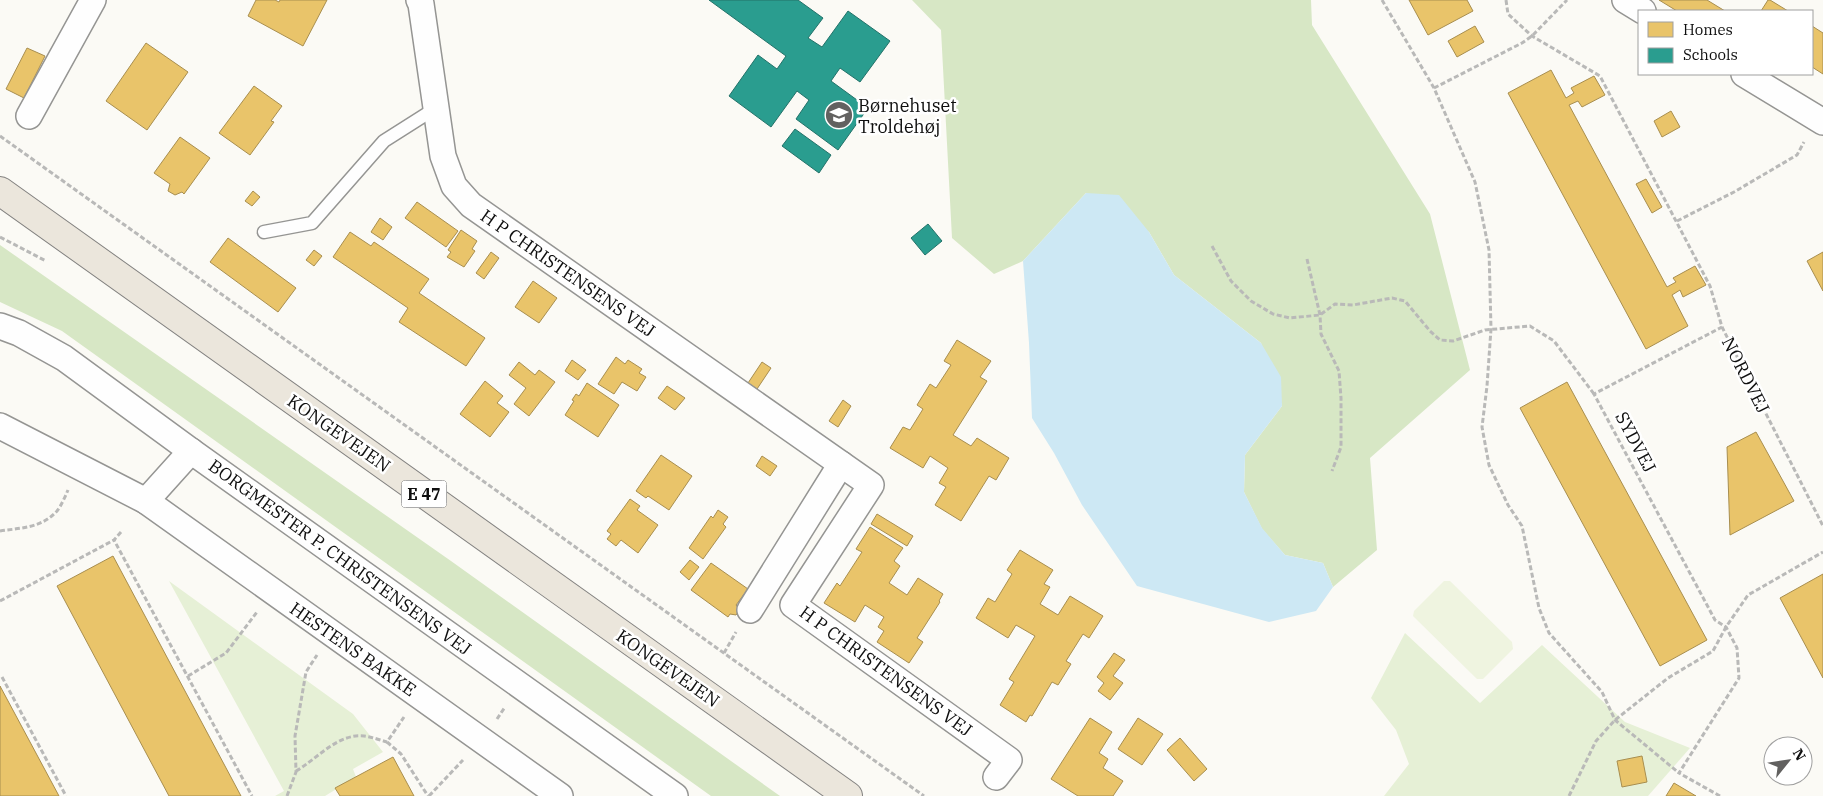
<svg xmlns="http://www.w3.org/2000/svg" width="1823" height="796" font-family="'IBM Plex Serif',serif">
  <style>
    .green { fill: #e6f0d6 }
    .forest { fill: #d7e7c5 }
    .pitch { fill: #eff4e0 }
    .water { fill: #cde8f4 }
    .homes { fill: #e9c46a; stroke: #a88e4f }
    .schools { fill: #2a9d8f; stroke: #227269 }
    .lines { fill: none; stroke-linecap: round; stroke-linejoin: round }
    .service-casing { stroke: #959593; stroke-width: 15 }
    .minor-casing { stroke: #959593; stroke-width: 28 }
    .primary-casing { stroke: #838280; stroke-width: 30 }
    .path { stroke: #b9b9b8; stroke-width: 3; stroke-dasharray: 5 2.5; stroke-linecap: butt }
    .service { stroke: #fefefe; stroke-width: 12 }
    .minor { stroke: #fefefe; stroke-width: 25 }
    .primary { stroke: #ebe6dc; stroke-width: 28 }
    .labels { text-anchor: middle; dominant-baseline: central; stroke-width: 5; stroke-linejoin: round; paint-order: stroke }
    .shield { fill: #fff; stroke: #575757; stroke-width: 1 }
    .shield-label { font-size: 16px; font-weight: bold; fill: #0f0f0f }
    .poi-label { font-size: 18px; fill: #0f0f0f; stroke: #fff; text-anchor: start }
    .street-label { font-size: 18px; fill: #0f0f0f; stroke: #fff }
  </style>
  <rect width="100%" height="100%" fill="#fbfaf5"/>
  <!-- green -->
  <g class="green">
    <polygon points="169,581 353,714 383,752 353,769 356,777 325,796 275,796 284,791"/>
    <polygon points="1405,633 1480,703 1542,645 1625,722 1690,748 1648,796 1384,796 1409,764 1396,730 1371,698"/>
  </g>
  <!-- forest -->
  <g class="forest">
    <polygon points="912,0 1311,0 1312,25 1430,214 1470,370 1370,458 1377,550 1333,587 1323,563 1285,555 1262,529 1244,492 1245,455 1282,406 1261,343 1174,275 1149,232 1086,193 1023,261 994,274 952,238 941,30"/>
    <polygon points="0,245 451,561 780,796 711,796 62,331 0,302"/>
  </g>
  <!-- pitch -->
  <polygon class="pitch" points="1444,581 1450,581 1512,642 1513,649 1483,679 1477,679 1413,616 1414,611"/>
  <!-- water -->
  <polygon class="water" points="1086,193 1119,195 1149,232 1174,275 1261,343 1281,377 1282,406 1245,455 1244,492 1262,528 1285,555 1323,563 1333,587 1316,611 1269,622 1137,586 1082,505 1054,453 1032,418 1029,343 1023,261"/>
  <!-- homes -->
  <g class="homes">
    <polygon points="256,0 275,0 279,2 280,0 327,0 303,46 248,16"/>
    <polygon points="1409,0 1467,0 1473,11 1428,35"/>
    <polygon points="1659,0 1707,0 1725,11 1677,11"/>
    <polygon points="1768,0 1770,0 1788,11 1761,11"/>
    <polygon points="1475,26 1484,42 1457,57 1448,41"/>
    <polygon points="1812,26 1823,33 1823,74 1812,67"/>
    <polygon points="146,43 188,72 147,130 106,101"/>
    <polygon points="27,48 45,56 24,98 6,89"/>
    <polygon points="1551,70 1566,98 1574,93 1571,88 1594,76 1605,95 1582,107 1578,101 1569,105 1667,287 1676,282 1673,278 1695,266 1706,285 1683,297 1680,290 1672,295 1688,326 1646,349 1508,93"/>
    <polygon points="254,86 282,106 271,121 274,122 250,155 219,133"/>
    <polygon points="1671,111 1680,127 1662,137 1654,121"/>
    <polygon points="180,137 210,158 184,194 182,192 175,195 168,191 170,184 154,173"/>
    <polygon points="1646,179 1662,207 1652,213 1636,184"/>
    <polygon points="253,191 260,197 252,206 245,201"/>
    <polygon points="417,202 458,231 446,247 405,218"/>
    <polygon points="380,218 392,227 383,240 371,232"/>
    <polygon points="461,230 477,241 472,249 475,251 464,267 447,257 451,252 448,250"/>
    <polygon points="350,232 371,246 374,242 429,279 419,293 485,338 466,366 399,322 408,308 333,257"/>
    <polygon points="228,238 296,288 278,312 210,262"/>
    <polygon points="314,250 322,256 314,266 306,260"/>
    <polygon points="491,252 499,258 484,279 476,273"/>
    <polygon points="1823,252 1823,291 1807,261"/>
    <polygon points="533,281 557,298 539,323 515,307"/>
    <polygon points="957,340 991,361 980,377 987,381 953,435 971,446 977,438 1009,458 996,480 989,476 961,521 935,505 946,487 939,483 948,468 930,456 923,468 890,448 903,427 910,430 923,409 917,405 930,384 936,388 951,365 944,361"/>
    <polygon points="616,357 625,364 628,360 642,369 639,373 646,377 637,391 622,382 614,394 598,384"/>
    <polygon points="572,360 586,370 578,380 565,371"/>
    <polygon points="519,362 535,375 539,370 555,382 529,416 514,404 526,388 509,375"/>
    <polygon points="762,362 771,368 757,389 748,383"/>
    <polygon points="485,381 503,396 497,403 509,412 490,437 460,414"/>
    <polygon points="1567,382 1707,640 1660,666 1520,408"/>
    <polygon points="587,383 619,405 598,437 565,415 574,401 572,400 576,394 579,396"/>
    <polygon points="667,386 685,398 675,410 658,398"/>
    <polygon points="843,400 851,406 838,427 829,421"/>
    <polygon points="1756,432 1794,501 1730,535 1727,447"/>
    <polygon points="661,455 692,476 669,510 648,496 646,498 636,491"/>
    <polygon points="762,456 777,466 770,476 756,466"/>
    <polygon points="630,499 640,506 637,510 658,525 638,553 621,540 616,546 607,539 611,534 607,531"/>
    <polygon points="718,510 728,517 723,524 726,527 703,559 689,548 711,516 713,518"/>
    <polygon points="877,514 913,536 907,546 871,524"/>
    <polygon points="870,527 903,548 894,561 900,566 889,583 907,595 918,578 943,594 939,601 940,602 917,638 923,642 909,663 877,642 884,631 878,627 884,617 865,605 855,622 824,603 837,583 840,586 862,552 856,549"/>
    <polygon points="1020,550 1053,570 1044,584 1050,587 1040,604 1058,615 1070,596 1103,616 1089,638 1083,634 1066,661 1071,664 1058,685 1052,682 1032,716 1030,715 1026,722 1000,705 1014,682 1009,679 1035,636 1016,625 1008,638 976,618 988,598 995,602 1012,574 1007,570"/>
    <polygon points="113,556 241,796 169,796 57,586"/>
    <polygon points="690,560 699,567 689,580 680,572"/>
    <polygon points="711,563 748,589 736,605 740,610 736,615 730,614 728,617 691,590"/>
    <polygon points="1823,574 1823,678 1780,598"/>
    <polygon points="1114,653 1125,660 1113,676 1123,683 1110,700 1098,691 1104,683 1097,677"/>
    <polygon points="0,686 59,796 0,796"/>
    <polygon points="1090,718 1112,732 1099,753 1108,759 1103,768 1123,781 1113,796 1078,796 1051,779"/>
    <polygon points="1138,718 1163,734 1142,765 1118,749"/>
    <polygon points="1180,738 1207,769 1194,781 1167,750"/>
    <polygon points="1642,756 1647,782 1622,787 1617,761"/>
    <polygon points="393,757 414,796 340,796 335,788"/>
    <polygon points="1674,783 1696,796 1666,796"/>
  </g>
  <!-- schools -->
  <g class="schools">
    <polygon points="709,0 798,0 823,18 808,38 822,47 848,11 890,41 860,82 840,68 831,81 868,108 838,150 796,119 809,100 797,91 771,127 729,96 758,55 777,69 786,56"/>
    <polygon points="795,129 831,155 819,173 782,146"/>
    <polygon points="928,224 942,241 925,255 911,238"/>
  </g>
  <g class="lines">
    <defs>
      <polyline id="service" points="264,232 312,223 384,141 436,108"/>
      <g id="minor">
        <polyline points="419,0 421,4 443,156 454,186 471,205 871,485 793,605 1009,760 996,777"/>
        <polyline points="1625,0 1643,11"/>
        <polyline points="1744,74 1823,122"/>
        <polyline points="29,116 93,0"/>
        <polyline points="0,326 19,333 64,358 191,451 675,796"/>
        <polyline points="0,426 146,501 560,796"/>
        <polyline points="146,501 191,451"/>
        <polyline points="750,610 841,464"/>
      </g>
      <polyline id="primary" points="0,191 848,796"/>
    </defs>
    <!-- service casing -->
    <use href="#service" class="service-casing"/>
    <!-- minor casing -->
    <use href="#minor" class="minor-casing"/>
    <!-- primary casing -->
    <use href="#primary" class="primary-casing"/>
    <!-- path -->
    <g class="path">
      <polyline points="1382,0 1434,88 1475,182 1489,250 1491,329 1487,386 1482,427 1489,465 1508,505 1522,526 1539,608 1549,633 1602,692 1615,720 1679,773"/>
      <polyline points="1506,0 1508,14 1532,36 1600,76 1710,286 1722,327 1823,526"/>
      <polyline points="1434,88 1522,43 1532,36 1567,0"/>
      <polyline points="0,136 924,796"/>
      <polyline points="1677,221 1734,192 1797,155 1804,142"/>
      <polyline points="0,237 46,261"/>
      <polyline points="1212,246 1231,281 1251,301 1273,314 1290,318 1320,315 1335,304 1353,305 1392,298 1405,301 1430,331 1440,340 1453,341 1485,330 1530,326 1554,341 1594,394"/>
      <polyline points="1307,259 1320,315 1321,334 1339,371 1341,398 1341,447 1332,471"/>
      <path d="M0 531C20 528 42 528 57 511 61 506 65 497 68 490"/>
      <polyline points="121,532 114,540 252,796"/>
      <polyline points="0,601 114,540"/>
      <polyline points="724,653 736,632"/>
      <polyline points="188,676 226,653 257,612"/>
      <polyline points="2,677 66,796"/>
      <polyline points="497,719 505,707"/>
      <polyline points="387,742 401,754 428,796"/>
      <path d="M296 771C317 759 338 733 364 736 372 737 380 740 387 742L404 717"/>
      <polyline points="287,796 296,772 295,736 306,672 317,655"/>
      <polyline points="429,796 463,760"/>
      <polyline points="1569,796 1596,741 1615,720 1668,678 1713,651 1726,627 1748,595 1823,552"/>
      <polyline points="1720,796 1679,773 1739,678 1737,648 1726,627 1715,620 1594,394 1722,327"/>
    </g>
    <!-- service -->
    <use href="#service" class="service"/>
    <!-- minor -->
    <use href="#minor" class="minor"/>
    <!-- primary -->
    <use href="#primary" class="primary"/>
  </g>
  <!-- icons -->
  <defs>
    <symbol id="school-disc" viewBox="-11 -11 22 22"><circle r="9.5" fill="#626160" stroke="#fff"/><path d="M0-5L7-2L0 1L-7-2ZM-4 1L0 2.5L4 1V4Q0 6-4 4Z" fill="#fff"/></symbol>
  </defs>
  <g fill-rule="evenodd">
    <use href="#school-disc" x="823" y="99" width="32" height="32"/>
  </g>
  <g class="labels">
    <!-- shield labels -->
    <rect class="shield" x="401.5" y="480.5" width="45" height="27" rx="4"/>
    <g class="shield-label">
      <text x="424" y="494">E 47</text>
    </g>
    <!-- poi labels -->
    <g class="poi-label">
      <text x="858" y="105">Børnehuset<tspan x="858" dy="21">Troldehøj</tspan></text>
    </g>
    <!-- street labels -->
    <g class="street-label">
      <text transform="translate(568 273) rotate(35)">H P CHRISTENSENS VEJ</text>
      <text transform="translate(1746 375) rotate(63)">NORDVEJ</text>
      <text transform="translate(339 433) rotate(35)">KONGEVEJEN</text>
      <text transform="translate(1636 442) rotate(62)">SYDVEJ</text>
      <text transform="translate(340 557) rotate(36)">BORGMESTER P. CHRISTENSENS VEJ</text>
      <text transform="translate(353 649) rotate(35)">HESTENS BAKKE</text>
      <text transform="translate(668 668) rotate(35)">KONGEVEJEN</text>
      <text transform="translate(886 671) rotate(36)">H P CHRISTENSENS VEJ</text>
    </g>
  </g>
  <!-- legend -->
  <rect x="1638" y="10" width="175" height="65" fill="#ffffff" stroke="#9f9f9f"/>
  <rect x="1648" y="22" width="25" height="15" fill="#e9c46a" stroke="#9f9f9f"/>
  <text x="1683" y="35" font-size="15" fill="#0f0f0f">Homes</text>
  <rect x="1648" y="48" width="25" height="15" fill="#2a9d8f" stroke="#9f9f9f"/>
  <text x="1683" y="60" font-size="15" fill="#0f0f0f">Schools</text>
  <!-- north arrow -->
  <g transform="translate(1788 761) rotate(60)"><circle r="24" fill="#ffffff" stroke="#9f9f9f"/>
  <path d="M0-4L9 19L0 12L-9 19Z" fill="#626160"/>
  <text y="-8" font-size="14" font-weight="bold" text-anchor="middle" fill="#0f0f0f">N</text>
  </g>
</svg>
